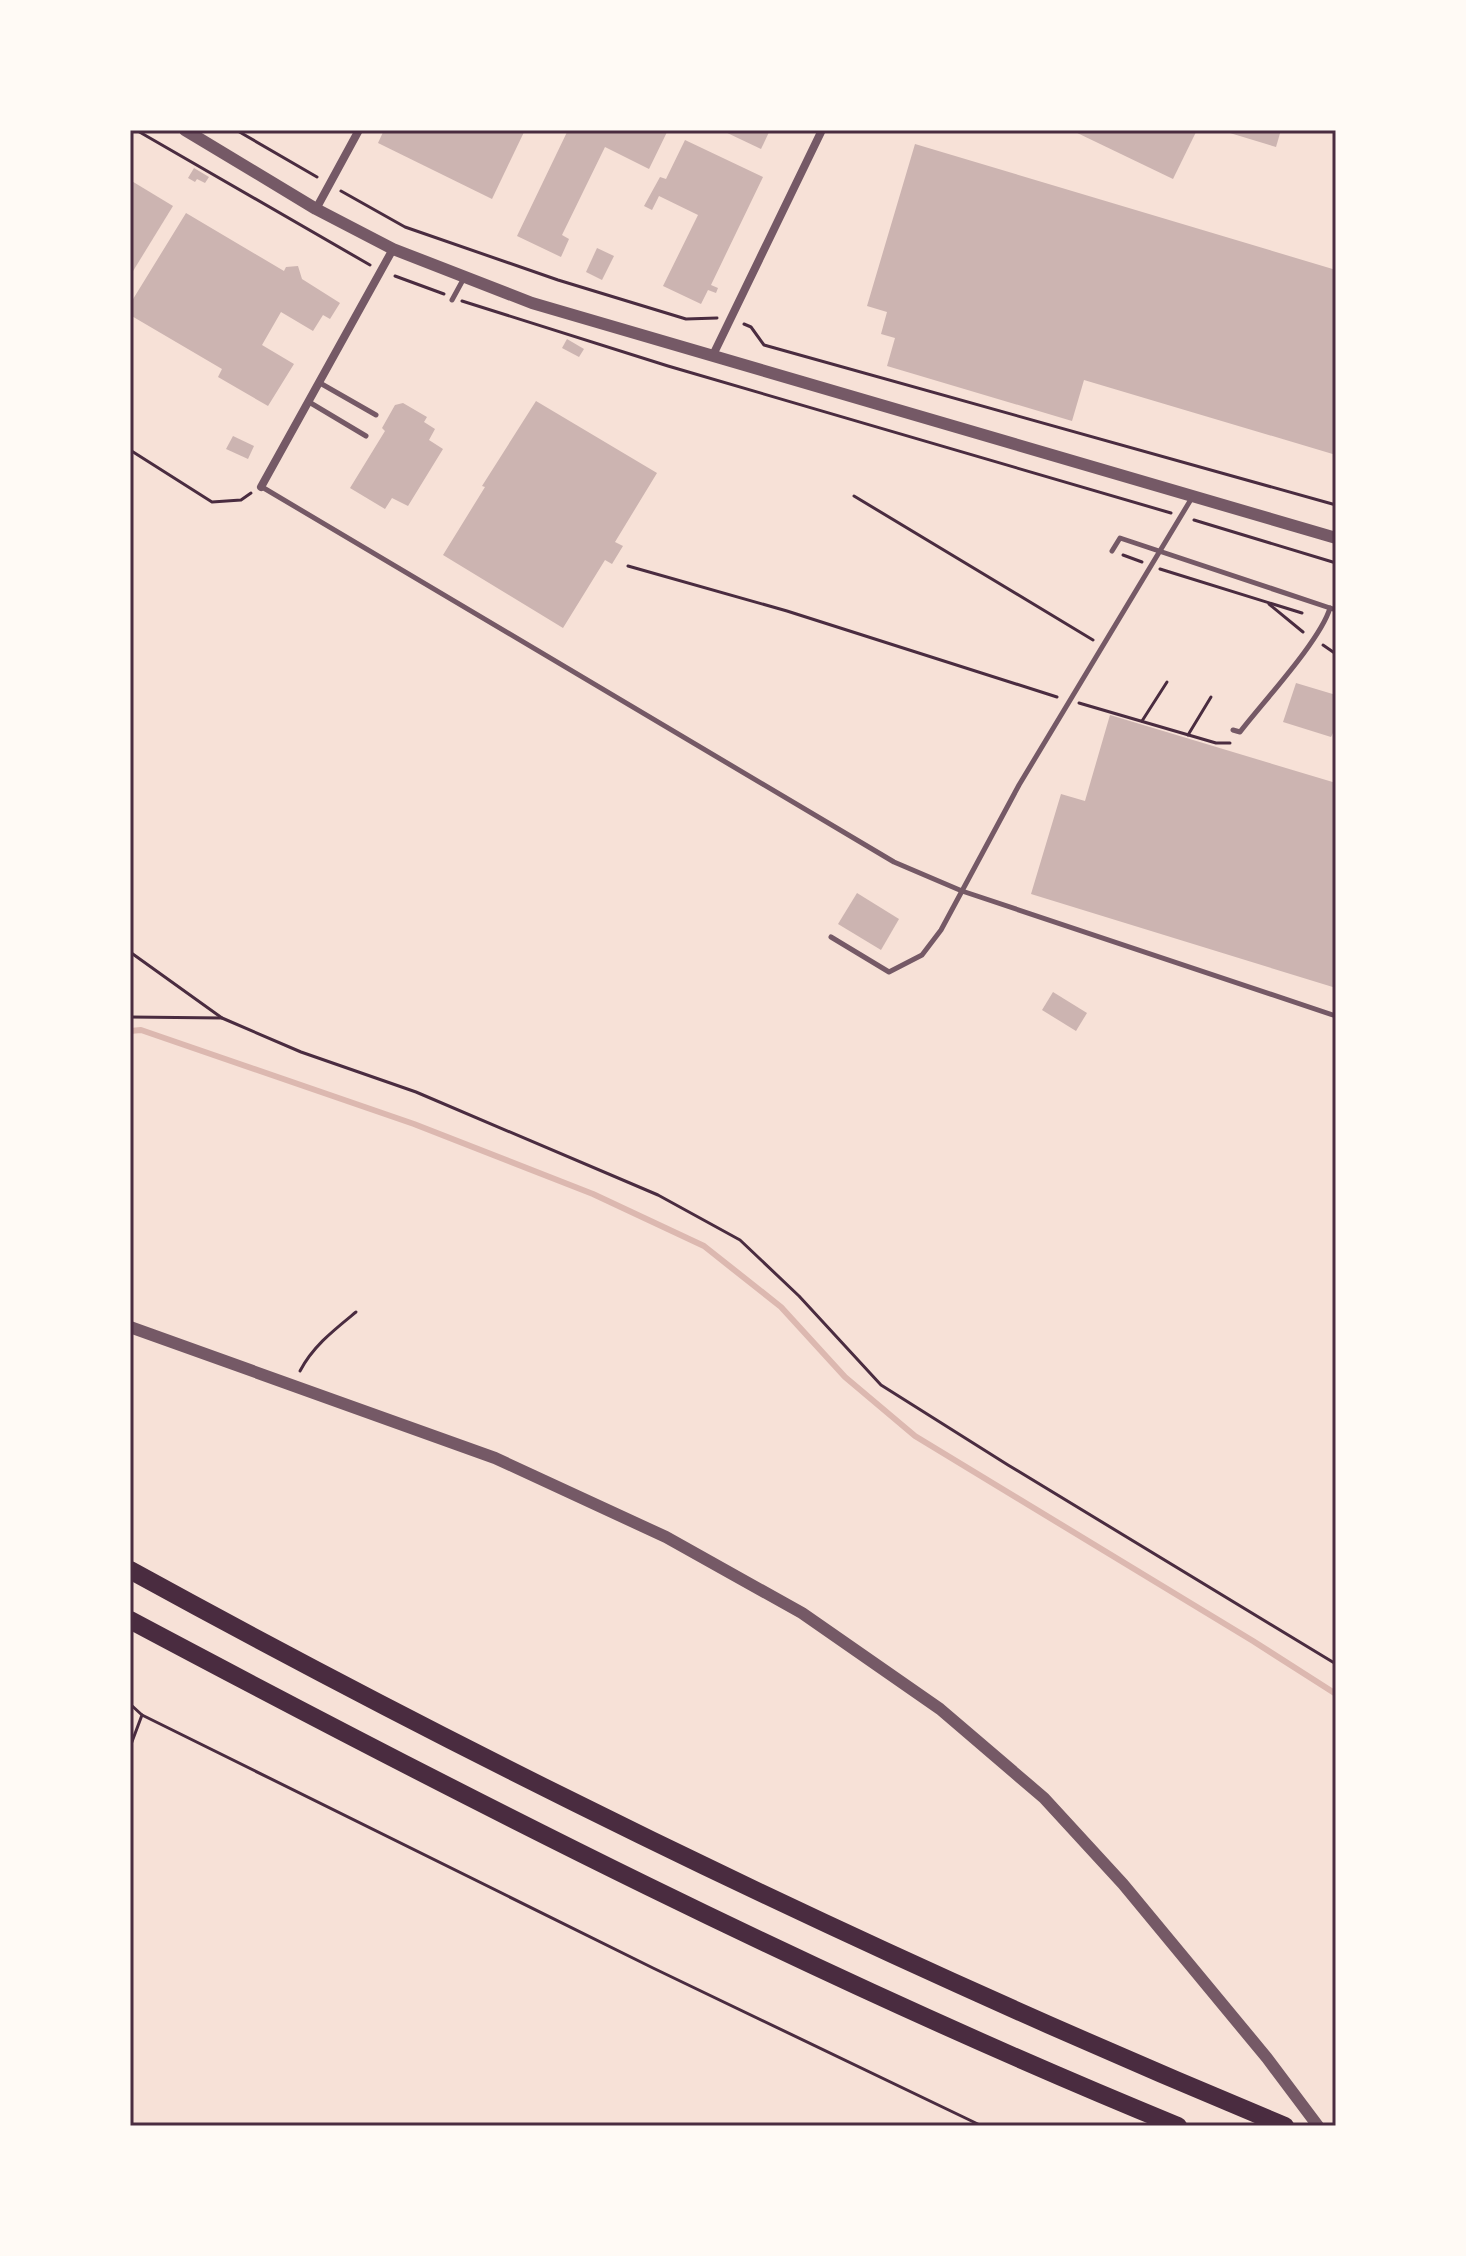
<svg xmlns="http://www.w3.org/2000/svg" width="1466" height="2256" font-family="Helvetica,sans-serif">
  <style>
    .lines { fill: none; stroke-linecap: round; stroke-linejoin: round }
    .stream { stroke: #dcb8b0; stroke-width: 6 }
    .building { fill: #ccb4b1 }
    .path { stroke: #4a2c40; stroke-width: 3 }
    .service { stroke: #755966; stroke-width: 5 }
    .minor { stroke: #755966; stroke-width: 8 }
    .tertiary { stroke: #755966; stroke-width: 12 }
    .motorway { stroke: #4a2c40; stroke-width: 18 }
    .neatline { fill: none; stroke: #4a2c40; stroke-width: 3 }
  </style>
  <rect width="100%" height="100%" fill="#f7e1d7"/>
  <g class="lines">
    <!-- stream -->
    <polyline class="stream" points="130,1031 141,1030 414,1124 593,1194 704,1246 781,1307 845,1377 915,1436 1253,1641 1336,1694"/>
  </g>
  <!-- building -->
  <g class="building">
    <polygon points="384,130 525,130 492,199 378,143"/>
    <polygon points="568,130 668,130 649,169 605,147 562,235 569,239 561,257 517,236"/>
    <polygon points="721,130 770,130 761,149"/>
    <polygon points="1071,130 1197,130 1173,179"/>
    <polygon points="1220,130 1281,130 1276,147"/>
    <polygon points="685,140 763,177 711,285 718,288 716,293 708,290 701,304 663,286 698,215 659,196 652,210 644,206 660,177 666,179"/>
    <polygon points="915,144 1336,270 1336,455 1084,380 1072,421 887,366 895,338 881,334 887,312 867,306"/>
    <polygon points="194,168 209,177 205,183 197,179 195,182 188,178"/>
    <polygon points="130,180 173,206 130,276"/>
    <polygon points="186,213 284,271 286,267 298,266 302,279 340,303 330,319 323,315 313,331 281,312 262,345 294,364 268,406 218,377 222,369 130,315 130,304"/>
    <polygon points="597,248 614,256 602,280 586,272"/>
    <polygon points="567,339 584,349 579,357 562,348"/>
    <polygon points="536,401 657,473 615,542 623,546 612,564 605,560 563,628 443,555 485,487 482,486"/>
    <polygon points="403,403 427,417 424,422 435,429 429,440 443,449 408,506 392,498 385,509 350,488 385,431 382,428 395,405"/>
    <polygon points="233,436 254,446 248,459 226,449"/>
    <polygon points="1296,683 1336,695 1336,732 1334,731 1331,737 1283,722"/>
    <polygon points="1110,715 1336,783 1336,988 1031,894 1061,794 1085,801"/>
    <polygon points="857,893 899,919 881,950 838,924"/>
    <polygon points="1053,992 1087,1013 1076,1031 1042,1010"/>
  </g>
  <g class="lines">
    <!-- path -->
    <g class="path">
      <polyline points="136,130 370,265"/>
      <polyline points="236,130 317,177"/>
      <polyline points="341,191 405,227 558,280 686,319 717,318"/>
      <polyline points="395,276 444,294"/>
      <polyline points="462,301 668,366 1171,513"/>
      <polyline points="744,324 751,327 764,345 1336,505"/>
      <polyline points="130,450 212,502 241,500 251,493"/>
      <polyline points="854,496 1093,640"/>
      <polyline points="1194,520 1336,563"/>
      <polyline points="1123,555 1142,562"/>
      <polyline points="628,566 787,611 1057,697"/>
      <polyline points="1160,569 1302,613"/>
      <polyline points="1269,604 1303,632"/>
      <polyline points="1323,645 1336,654"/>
      <polyline points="1079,703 1216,743 1230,743"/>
      <polyline points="1142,721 1167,682"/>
      <polyline points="1188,735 1211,697"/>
      <polyline points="130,952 222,1018 301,1052 416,1092 658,1195 740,1240 799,1296 881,1385 1008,1465 1336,1664"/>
      <polyline points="130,1017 222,1018"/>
      <path d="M300 1371C313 1346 334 1330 356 1312"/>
      <polyline points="130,1704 142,1715 653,1968 982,2126"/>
      <polyline points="130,1747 142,1715"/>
    </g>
    <!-- service -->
    <g class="service">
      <polyline points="452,300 464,278"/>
      <polyline points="320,383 376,415"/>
      <polyline points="309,402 366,436"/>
      <polyline points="262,487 894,862 962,891 1336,1016"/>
      <polyline points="1112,551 1120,538 1336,610"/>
      <path d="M1233 730 1240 732C1263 702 1320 641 1330 608"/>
      <polyline points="831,937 889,972 922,955 941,930 1019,785 1193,496"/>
    </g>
    <!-- minor -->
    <g class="minor">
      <polyline points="316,209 359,130"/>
      <polyline points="713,355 822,130"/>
      <polyline points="261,487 393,249"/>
    </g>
    <!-- tertiary -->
    <g class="tertiary">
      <polyline points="185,130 316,209 393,249 532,303 1336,538"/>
      <polyline points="130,1327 495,1458 666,1537 802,1613 940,1709 1044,1798 1123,1884 1267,2058 1318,2126"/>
    </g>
    <!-- motorway -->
    <g class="motorway">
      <path d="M130 1570C505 1776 890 1962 1285 2126"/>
      <path d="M130 1620C472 1802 819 1979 1178 2126"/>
    </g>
  </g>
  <!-- border -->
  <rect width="1466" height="2256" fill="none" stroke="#fffaf5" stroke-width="264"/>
  <rect x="132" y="132" width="1202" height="1992" class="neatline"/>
</svg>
